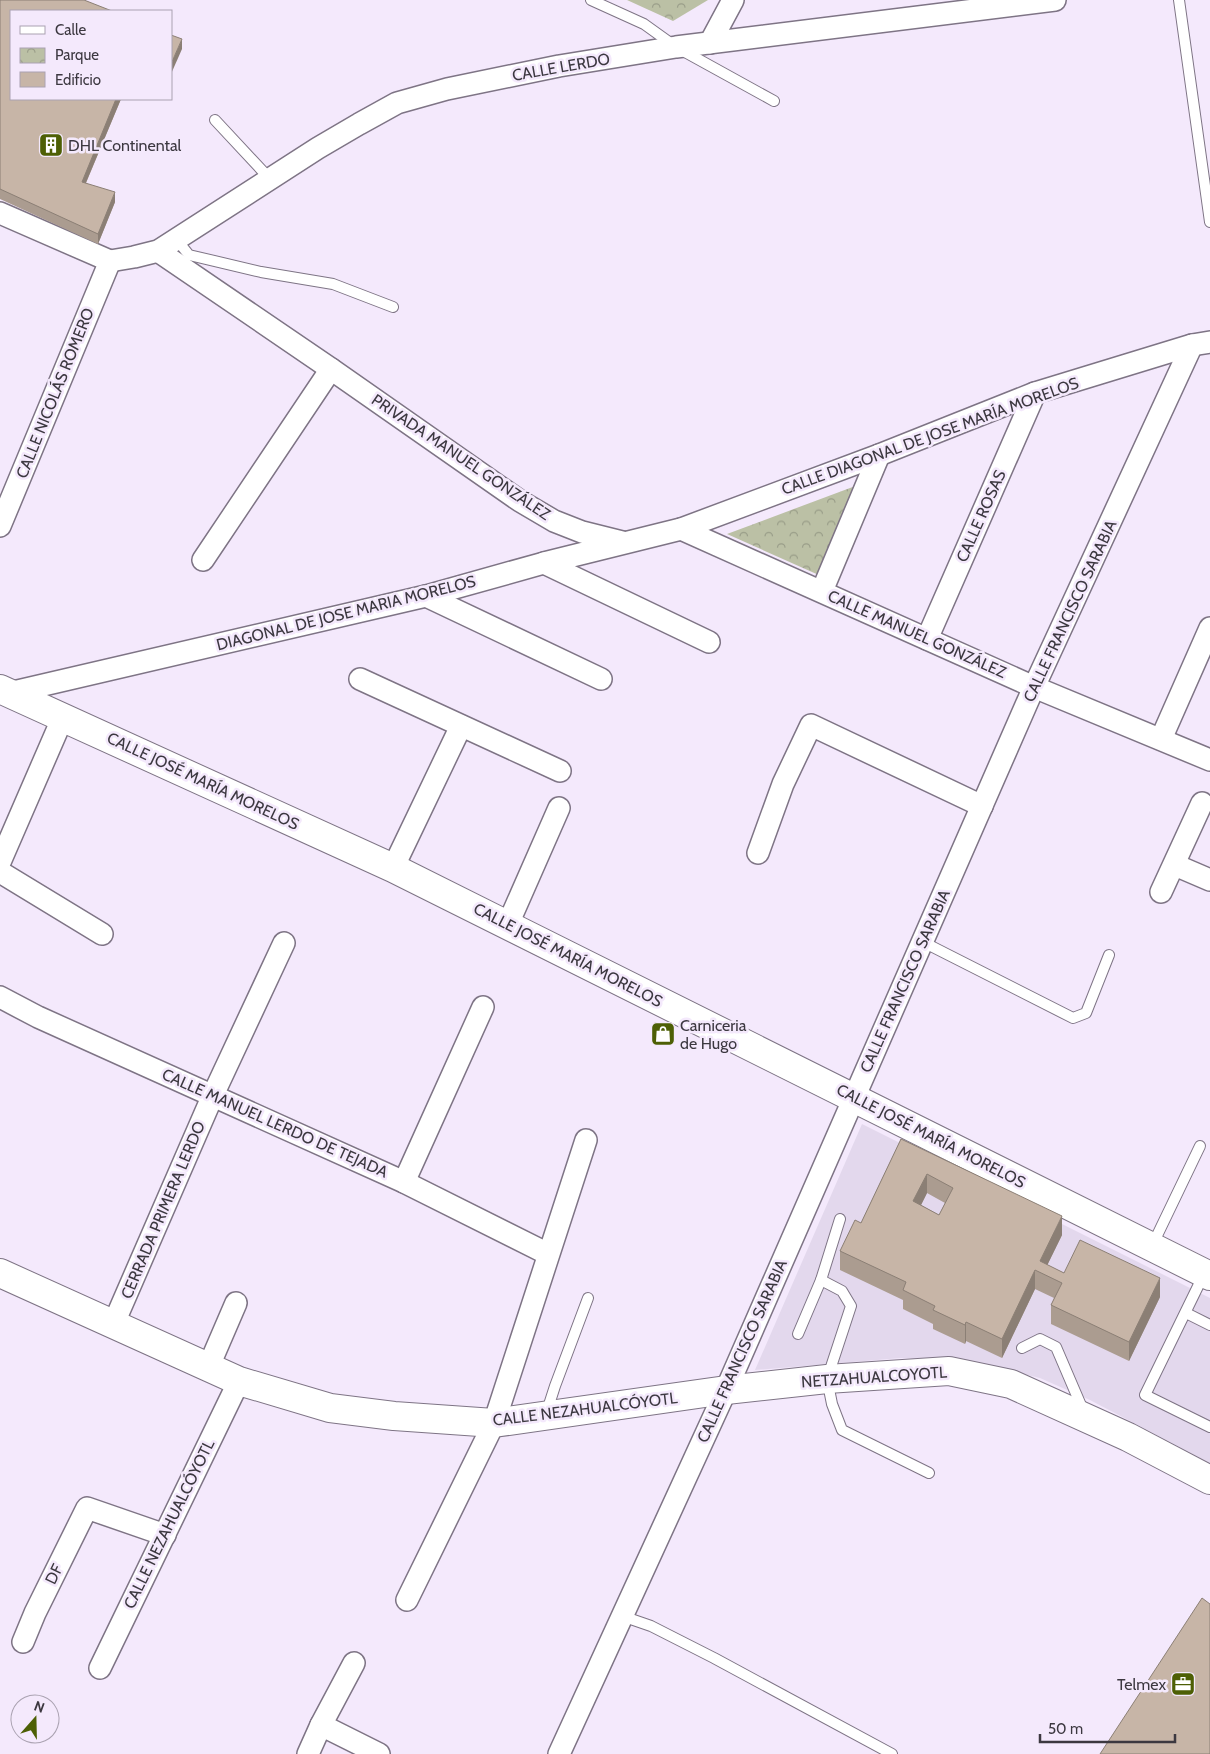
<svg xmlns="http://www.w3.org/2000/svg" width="1210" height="1754" font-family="Cabin,sans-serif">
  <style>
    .medical { fill: #e3d8ed }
    .park { fill: url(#park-crowns) }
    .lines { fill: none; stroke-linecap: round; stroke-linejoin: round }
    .lane-casing { stroke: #7e7485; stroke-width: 12 }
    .street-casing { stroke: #7e7485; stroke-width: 24 }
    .secondary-casing { stroke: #7e7485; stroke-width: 30 }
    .lane { stroke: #fff; stroke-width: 10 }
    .street { stroke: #fff; stroke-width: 21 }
    .secondary { stroke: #fff; stroke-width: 28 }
    .wall { fill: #ab9c90; fill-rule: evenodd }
    .shaded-wall { fill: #8b7f75 }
    .building { fill: #c7b5a7; stroke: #8b7f75; fill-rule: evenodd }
    .labels { text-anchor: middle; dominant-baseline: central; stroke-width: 5; stroke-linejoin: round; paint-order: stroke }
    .street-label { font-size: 16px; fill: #3c3840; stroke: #f4e9fc }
    .poi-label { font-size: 16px; fill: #3c3840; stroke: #f4e9fc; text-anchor: start }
  </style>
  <defs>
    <pattern id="park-crowns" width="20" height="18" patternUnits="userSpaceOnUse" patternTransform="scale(1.25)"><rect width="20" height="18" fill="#bbc0a5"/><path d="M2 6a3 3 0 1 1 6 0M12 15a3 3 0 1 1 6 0" fill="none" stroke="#999d88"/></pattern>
  </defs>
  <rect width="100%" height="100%" fill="#f4e9fc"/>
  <!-- medical -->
  <polygon class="medical" points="862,1124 1210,1298 1210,1463 1090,1400 1040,1378 970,1361 901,1358 755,1370"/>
  <!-- park -->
  <g class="park">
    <polygon points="627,0 708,0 673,21"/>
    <polygon points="858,485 821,576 727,534"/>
  </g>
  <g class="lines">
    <defs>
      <g id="lane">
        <polyline points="591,0 644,24 676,47 774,101"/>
        <polyline points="1179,0 1210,222"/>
        <polyline points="215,120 270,179"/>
        <polyline points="177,240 189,255 261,272 333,284 393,307"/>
        <polyline points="923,942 1073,1018 1086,1013 1109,955"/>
        <polyline points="840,1219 821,1280 842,1291 851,1306 827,1379 832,1404 842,1430 929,1473"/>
        <polyline points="1152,1246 1200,1146"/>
        <polyline points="1204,1274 1145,1395 1210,1427"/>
        <polyline points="1186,1313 1210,1325"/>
        <polyline points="798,1334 821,1280"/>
        <polyline points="1022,1348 1040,1339 1056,1347 1083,1410"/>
        <polyline points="546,1414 555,1386 588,1298"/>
        <polyline points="622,1616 651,1626 714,1658 892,1754"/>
      </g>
      <g id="street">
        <polyline points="710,43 733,0"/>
        <polyline points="0,213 110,261"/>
        <polyline points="158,251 331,369 520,501 554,521 582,532 622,542"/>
        <polyline points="110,261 134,257 158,251 318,148 359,124 397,103 447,89 559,66 676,47 1055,0"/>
        <polyline points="0,526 110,261"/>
        <polyline points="681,529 1034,687 1210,760"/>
        <polyline points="203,560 331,369"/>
        <polyline points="544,563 709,642"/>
        <polyline points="822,591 879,455"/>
        <polyline points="426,596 601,679"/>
        <polyline points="927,639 1035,393"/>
        <polyline points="360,679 560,771"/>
        <polyline points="9,693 426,596 544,563 681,529 879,455 1035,393 1192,345 1210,342"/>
        <polyline points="1161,739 1210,628"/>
        <polyline points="758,853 783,784 811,725 982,806"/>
        <polyline points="0,862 63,717"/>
        <polyline points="1175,865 1210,880"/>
        <polyline points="393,868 461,726"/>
        <polyline points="0,872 102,934"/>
        <polyline points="1161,892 1202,803"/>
        <polyline points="508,924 559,808"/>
        <polyline points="0,997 38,1017 404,1182 548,1254"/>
        <polyline points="404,1182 483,1007"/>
        <polyline points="113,1325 213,1095 284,943"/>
        <polyline points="208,1368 236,1303"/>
        <polyline points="407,1600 494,1423 586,1140"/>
        <polyline points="23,1642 35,1613 87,1508 165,1535"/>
        <polyline points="100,1668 239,1381"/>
        <polyline points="321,1725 379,1754"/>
        <polyline points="308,1754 321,1725 354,1663"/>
        <polyline points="559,1754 726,1390 1034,687 1192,345"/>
      </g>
      <g id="secondary">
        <polyline points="0,689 393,868 1210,1276"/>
        <polyline points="0,1273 239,1381 330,1408 394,1416 494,1423 726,1390 827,1379 949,1371 1011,1384 1128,1437 1210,1480"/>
      </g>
    </defs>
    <!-- lane casing -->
    <use href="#lane" class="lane-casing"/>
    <!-- street casing -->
    <use href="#street" class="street-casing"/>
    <!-- secondary casing -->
    <use href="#secondary" class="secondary-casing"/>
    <!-- lane -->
    <use href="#lane" class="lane"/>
    <!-- street -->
    <use href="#street" class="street"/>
    <!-- secondary -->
    <use href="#secondary" class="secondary"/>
  </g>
  <!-- wall -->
  <g class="wall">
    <polygon points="0,0 11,99 121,99 86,183 115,202 98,244 0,199"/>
    <path d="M901 1139 1062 1235 1047 1265 1064 1273 1160 1297 1129 1361 1051 1324V1305L1054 1298 1035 1289 1002 1358 966 1341 965 1344 933 1329V1324L903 1309V1300L840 1270V1251L861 1223ZM927 1193 945 1203 939 1215 921 1205Z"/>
  </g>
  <!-- shaded-wall -->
  <g class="shaded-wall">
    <polygon points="182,39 182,49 171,74 171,64"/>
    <polygon points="116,99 121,99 82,192 82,182"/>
    <polygon points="115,192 115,202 98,244 98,234"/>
    <polygon points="927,1174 927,1193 913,1221 913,1201"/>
    <polygon points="1062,1216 1062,1235 1043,1274 1040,1261"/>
    <polygon points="1035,1270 1035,1289 1002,1358 1002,1339"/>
    <polygon points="1160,1278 1160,1297 1129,1361 1129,1342"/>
    <polygon points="966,1322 966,1341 965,1344 965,1325"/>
  </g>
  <!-- building -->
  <g class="building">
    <polygon points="0,0 84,0 112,11 11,11 11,99 116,99 82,182 115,192 98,234 0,189"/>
    <polygon points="171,35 182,39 171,64"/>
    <path d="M901 1139 1062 1216 1040 1261 1064 1273 1080 1240 1160 1278 1129 1342 1051 1305 1062 1283 1035 1270 1002 1339 966 1322 965 1325 933 1310 935 1306 903 1290 906 1282 840 1251 855 1220 861 1223ZM927 1174 953 1188 939 1215 913 1201Z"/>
    <polygon points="1202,1598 1210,1604 1210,1754 1100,1754"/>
  </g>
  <!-- icons -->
  <defs>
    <symbol id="building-square" viewBox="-11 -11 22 22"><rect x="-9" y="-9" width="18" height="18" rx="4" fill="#4d5f05" stroke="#f4e9fc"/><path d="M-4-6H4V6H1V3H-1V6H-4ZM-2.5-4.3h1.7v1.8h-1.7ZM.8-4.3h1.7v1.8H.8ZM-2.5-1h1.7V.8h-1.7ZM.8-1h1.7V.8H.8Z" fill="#fff"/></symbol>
    <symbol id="shop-square" viewBox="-11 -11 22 22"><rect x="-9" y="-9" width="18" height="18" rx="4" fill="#4d5f05" stroke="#f4e9fc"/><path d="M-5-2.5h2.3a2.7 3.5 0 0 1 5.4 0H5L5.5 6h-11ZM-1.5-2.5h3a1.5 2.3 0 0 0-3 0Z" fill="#fff"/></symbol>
    <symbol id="office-square" viewBox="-11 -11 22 22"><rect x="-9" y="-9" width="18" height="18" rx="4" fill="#4d5f05" stroke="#f4e9fc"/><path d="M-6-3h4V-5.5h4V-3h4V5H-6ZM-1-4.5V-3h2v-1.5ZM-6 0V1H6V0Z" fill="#fff"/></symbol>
  </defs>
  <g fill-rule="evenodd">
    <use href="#building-square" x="37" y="131" width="28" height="28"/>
    <use href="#shop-square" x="649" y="1020" width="28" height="28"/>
    <use href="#office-square" x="1169" y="1670" width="28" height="28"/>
  </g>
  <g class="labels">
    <!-- street labels -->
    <g class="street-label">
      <text transform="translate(561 67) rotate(-10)">CALLE LERDO</text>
      <text transform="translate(55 393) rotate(-68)">CALLE NICOLÁS ROMERO</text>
      <text transform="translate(930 436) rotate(-20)">CALLE DIAGONAL DE JOSE MARÍA MORELOS</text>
      <text transform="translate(461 457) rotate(34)">PRIVADA MANUEL GONZÁLEZ</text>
      <text transform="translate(981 516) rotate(-66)">CALLE ROSAS</text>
      <text transform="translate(1070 611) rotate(-65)">CALLE FRANCISCO SARABIA</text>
      <text transform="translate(346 613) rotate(-14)">DIAGONAL DE JOSE MARIA MORELOS</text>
      <text transform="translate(917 634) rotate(24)">CALLE MANUEL GONZÁLEZ</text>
      <text transform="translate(203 781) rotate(25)">CALLE JOSÉ MARÍA MORELOS</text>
      <text transform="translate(568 955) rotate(27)">CALLE JOSÉ MARÍA MORELOS</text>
      <text transform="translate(905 981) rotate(-66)">CALLE FRANCISCO SARABIA</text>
      <text transform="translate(275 1123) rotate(24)">CALLE MANUEL LERDO DE TEJADA</text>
      <text transform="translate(931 1136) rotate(27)">CALLE JOSÉ MARÍA MORELOS</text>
      <text transform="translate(163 1210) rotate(-67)">CERRADA PRIMERA LERDO</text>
      <text transform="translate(742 1351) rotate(-66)">CALLE FRANCISCO SARABIA</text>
      <text transform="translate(874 1377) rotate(-4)">NETZAHUALCOYOTL</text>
      <text transform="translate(585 1409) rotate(-7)">CALLE NEZAHUALCÓYOTL</text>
      <text transform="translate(169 1524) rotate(-64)">CALLE NEZAHUALCÓYOTL</text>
      <text transform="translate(54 1574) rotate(-64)">DF</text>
    </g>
    <!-- poi labels -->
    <g class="poi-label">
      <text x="68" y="145">DHL Continental</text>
      <text x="680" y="1025">Carniceria<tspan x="680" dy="18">de Hugo</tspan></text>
      <text x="1166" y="1684" text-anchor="end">Telmex</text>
    </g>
  </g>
  <!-- legend -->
  <rect x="10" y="10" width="162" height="90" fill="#f4e9fc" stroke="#aaa2b1"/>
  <rect x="20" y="26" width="25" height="8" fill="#ffffff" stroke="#aaa2b1"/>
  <text x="55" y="35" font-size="15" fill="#3c3840">Calle</text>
  <rect x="20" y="48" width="25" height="15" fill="url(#park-crowns)" stroke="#aaa2b1"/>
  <text x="55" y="60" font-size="15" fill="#3c3840">Parque</text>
  <rect x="20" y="72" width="25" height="15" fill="#c7b5a7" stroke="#aaa2b1"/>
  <text x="55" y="85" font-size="15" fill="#3c3840">Edificio</text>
  <!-- north arrow -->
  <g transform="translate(35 1719) rotate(20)"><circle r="24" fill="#f4e9fc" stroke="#aaa2b1"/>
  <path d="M0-4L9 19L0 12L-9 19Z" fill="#4d5f05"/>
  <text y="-8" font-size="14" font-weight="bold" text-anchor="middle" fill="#3c3840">N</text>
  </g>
  <!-- scale -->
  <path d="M1040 1734v8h135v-8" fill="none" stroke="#3c3840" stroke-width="2.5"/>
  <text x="1048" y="1734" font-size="15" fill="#3c3840" stroke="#f4e9fc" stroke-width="4" paint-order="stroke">50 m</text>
</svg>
